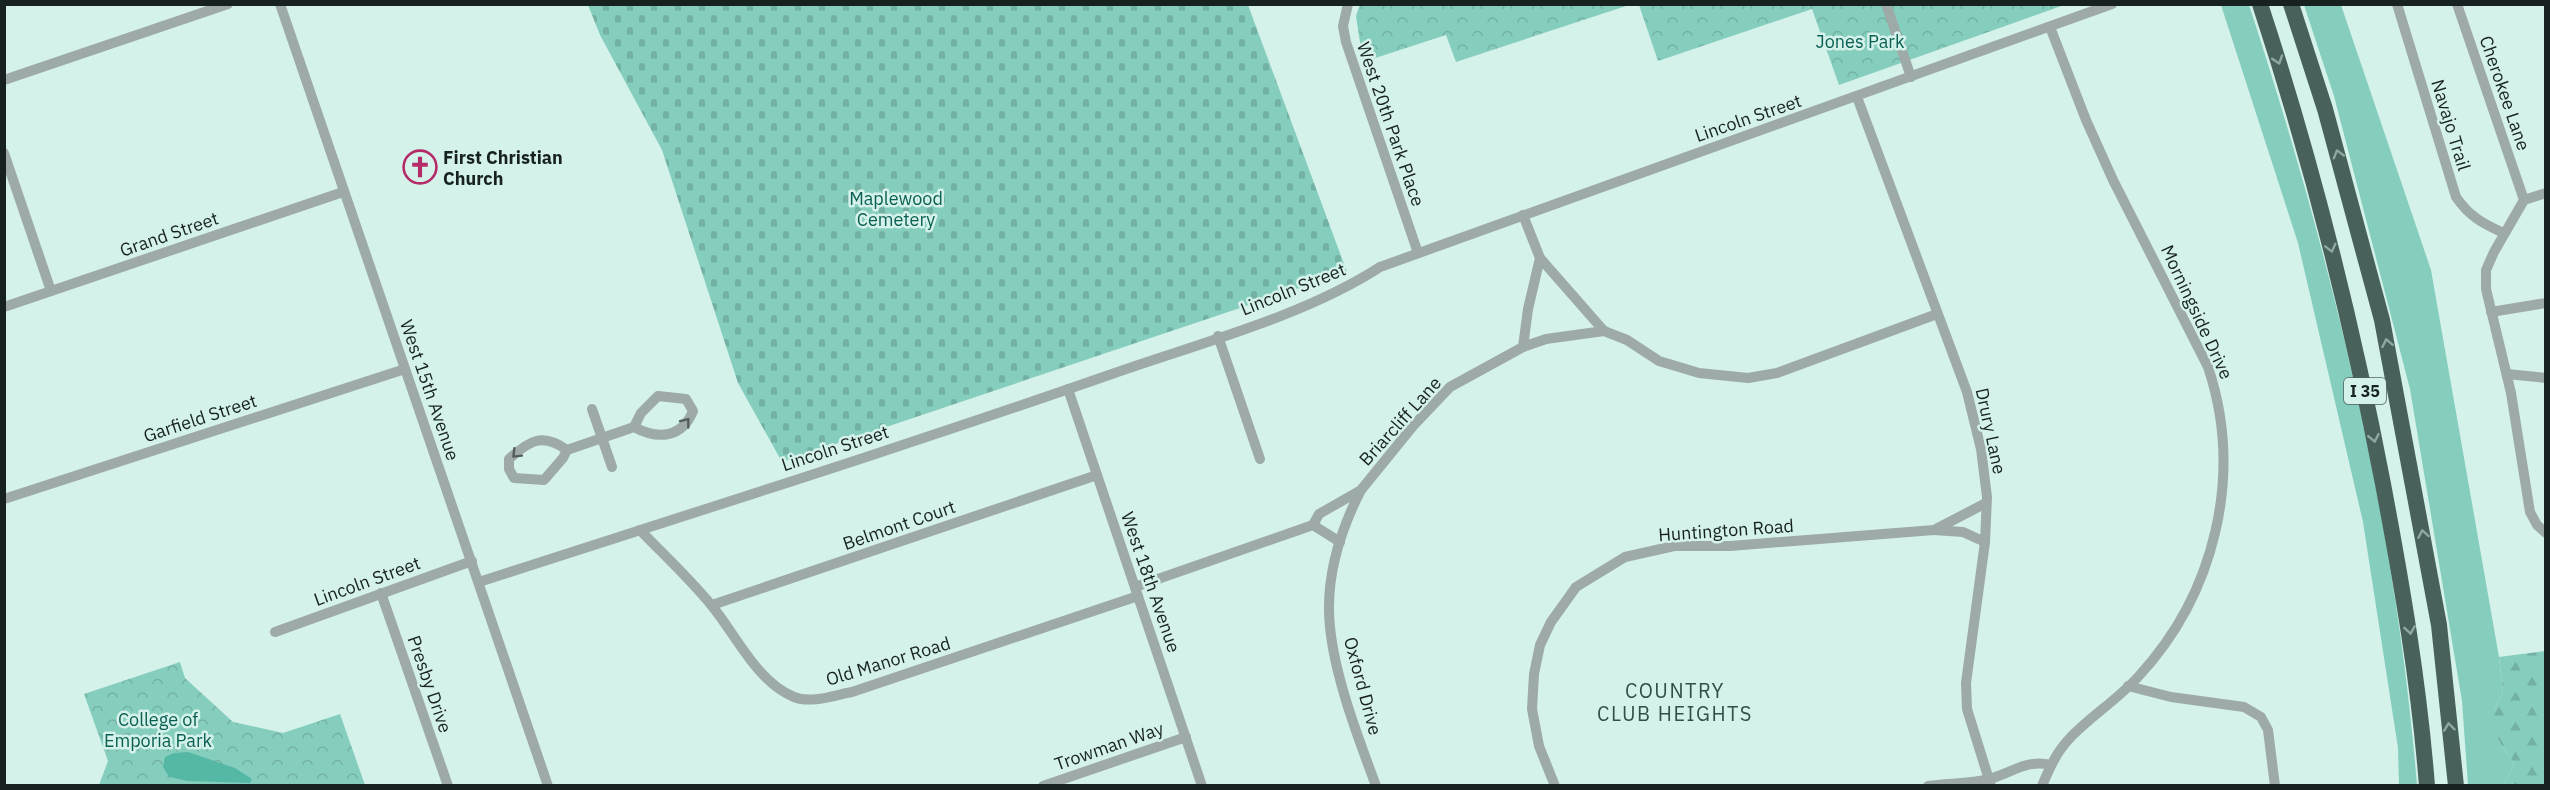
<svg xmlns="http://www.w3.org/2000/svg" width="2550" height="790" font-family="'IBM Plex Sans',sans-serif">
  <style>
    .grass { fill: #85cebe }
    .forest { fill: url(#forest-firs) }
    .cemetery { fill: url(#cemetery-stones) }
    .park { fill: url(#park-crowns) }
    .water { fill: #54b8a5 }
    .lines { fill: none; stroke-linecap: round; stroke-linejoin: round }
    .minor { stroke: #9eaaa7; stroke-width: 10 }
    .highway { stroke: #48615b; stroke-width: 16 }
    .oneway { stroke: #8ea9a2 }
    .oneway2 { stroke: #545f5d }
    .labels { text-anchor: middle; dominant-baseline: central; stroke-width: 5; stroke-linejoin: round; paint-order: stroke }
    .shield { fill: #d4f1ea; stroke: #50605d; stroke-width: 1.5 }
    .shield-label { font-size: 16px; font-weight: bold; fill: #172220 }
    .park-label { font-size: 18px; fill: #095f52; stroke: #d4f1ea }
    .street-label { font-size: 18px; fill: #172220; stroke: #d4f1ea }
    .poi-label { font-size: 18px; font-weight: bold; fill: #172220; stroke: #d4f1ea; text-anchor: start }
    .neighbourhood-label { font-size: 20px; letter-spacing: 1.5px; fill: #354e48; stroke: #d4f1ea }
  </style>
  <defs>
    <pattern id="forest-firs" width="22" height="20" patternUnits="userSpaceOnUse" patternTransform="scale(1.5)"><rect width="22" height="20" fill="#85cebe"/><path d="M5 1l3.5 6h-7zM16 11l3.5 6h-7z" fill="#72b1a3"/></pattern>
    <pattern id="cemetery-stones" width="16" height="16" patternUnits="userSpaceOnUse" patternTransform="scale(1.5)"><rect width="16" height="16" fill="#85cebe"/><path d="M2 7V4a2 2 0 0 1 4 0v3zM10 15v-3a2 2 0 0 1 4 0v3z" fill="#72b1a3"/></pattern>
    <pattern id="park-crowns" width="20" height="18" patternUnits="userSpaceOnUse" patternTransform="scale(1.5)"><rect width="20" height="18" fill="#85cebe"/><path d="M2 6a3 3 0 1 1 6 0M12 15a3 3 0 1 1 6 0" fill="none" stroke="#72b1a3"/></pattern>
  </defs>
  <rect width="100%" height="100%" fill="#d4f1ea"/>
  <!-- grass -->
  <g class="grass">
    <path d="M2221 5H2249C2332 258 2395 519 2417 785H2399L2398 748 2363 522 2298 243Z"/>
    <polygon points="2304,5 2341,5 2431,270 2499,657 2503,692 2494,711 2500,743 2514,763 2504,785 2468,785 2462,701 2410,389 2334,96"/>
  </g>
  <!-- forest -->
  <polygon class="forest" points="2545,651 2545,785 2504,785 2514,763 2500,743 2493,725 2494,711 2503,692 2499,657"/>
  <!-- cemetery -->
  <polygon class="cemetery" points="588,5 1248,5 1347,272 782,462 738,383 662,150 600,35"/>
  <!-- park -->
  <g class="park">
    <polygon points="1360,4 1629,4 1629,5 1456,62 1446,35 1363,62 1356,16"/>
    <polygon points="1639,5 2064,5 1839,85 1812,9 1658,61"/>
    <polygon points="180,662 185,678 233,722 283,733 340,714 365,785 99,785 108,761 84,694"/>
  </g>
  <!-- water -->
  <polygon class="water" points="188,752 235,768 252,779 250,783 188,781 169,777 163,767 165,757 174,753"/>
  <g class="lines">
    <!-- minor -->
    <g class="minor">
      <polyline points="280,4 548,786"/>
      <polyline points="1348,4 1343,26 1346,42 1418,253"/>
      <polyline points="1886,4 1911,77"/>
      <path d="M2397 4 2456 197C2469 216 2483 224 2504 233"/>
      <polyline points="2457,4 2524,200 2494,252 2486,270 2486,289 2511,393 2530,512 2537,525 2546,533"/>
      <polyline points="4,80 228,4"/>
      <polyline points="1857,97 1967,392 1981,449 1987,497 1985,542 1966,683 1967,709 1991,786"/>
      <polyline points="4,153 51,291"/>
      <polyline points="2524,200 2546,193"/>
      <polyline points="1523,215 1540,258"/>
      <polyline points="4,307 343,192"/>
      <polyline points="2491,312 2546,303"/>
      <polyline points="1218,336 1260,459"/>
      <polyline points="1523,347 1528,309 1540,258 1604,331"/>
      <polyline points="2507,374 2546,378"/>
      <polyline points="1068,389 1202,786"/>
      <path d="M567 450C542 432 529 441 509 459V469L514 478 544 480 563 458 567 450 602 438 592 409"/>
      <path d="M612 467 602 438 634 427C658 440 682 438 693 411L686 399 658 396 641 413 634 427"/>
      <path d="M1361 490C1340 531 1325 580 1330 627 1335 678 1358 737 1376 786"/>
      <polyline points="4,499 405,369"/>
      <polyline points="1313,525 1340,542"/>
      <path d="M640 530C664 555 690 579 712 606 736 635 757 682 794 697 811 704 835 695 852 692L1138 596"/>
      <polyline points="1934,530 1963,532 1985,542"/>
      <path d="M479 582C689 514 900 448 1109 375 1196 344 1303 317 1380 267L2112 4"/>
      <polyline points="1135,587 1313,525 1319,514 1361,490 1413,426 1450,387 1523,347 1546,339 1604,331 1627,340 1659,361 1699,373 1748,378 1777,373 1937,314"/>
      <polyline points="381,593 448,786"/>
      <polyline points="712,605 1097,475"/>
      <polyline points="275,632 472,561"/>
      <polyline points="2128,686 2171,697 2244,707 2261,717 2268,730 2275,786"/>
      <polyline points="1043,786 1186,737"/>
      <polyline points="1555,786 1539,746 1532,709 1534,674 1540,645 1551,622 1576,587 1625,557 1674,546 1730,546 1934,530 1986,503"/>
      <path d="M1928 786C1948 783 1970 784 1989 779 2012 773 2026 759 2051 765"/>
      <path d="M2042 786C2049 769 2057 751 2070 738 2091 716 2117 700 2138 677 2215 594 2244 475 2208 367L2113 180 2086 120 2050 27"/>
    </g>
    <!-- highway -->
    <g class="highway">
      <path d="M2260 4C2312 162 2352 322 2383 484 2402 585 2419 683 2427 786"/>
      <polyline points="2291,4 2325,109 2382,320 2439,625 2456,786"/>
    </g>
  </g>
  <!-- one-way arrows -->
  <defs><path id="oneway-chevron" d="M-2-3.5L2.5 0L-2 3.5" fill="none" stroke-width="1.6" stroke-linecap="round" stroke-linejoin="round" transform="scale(1.5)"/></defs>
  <g class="oneway">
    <use href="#oneway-chevron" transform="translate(2278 60) rotate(72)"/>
    <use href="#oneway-chevron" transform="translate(2338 154) rotate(-106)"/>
    <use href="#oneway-chevron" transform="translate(2331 248) rotate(76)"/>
    <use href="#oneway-chevron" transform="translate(2387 343) rotate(-101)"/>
    <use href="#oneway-chevron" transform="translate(2374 438) rotate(79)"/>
    <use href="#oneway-chevron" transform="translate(2423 534) rotate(-100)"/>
    <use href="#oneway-chevron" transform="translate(2410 630) rotate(81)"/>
    <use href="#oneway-chevron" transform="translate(2449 727) rotate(-97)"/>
  </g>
  <g class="oneway2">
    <use href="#oneway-chevron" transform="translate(686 422) rotate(-52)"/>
    <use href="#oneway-chevron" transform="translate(516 454) rotate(135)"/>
  </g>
  <!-- icons -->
  <defs>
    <symbol id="church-ring" viewBox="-11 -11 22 22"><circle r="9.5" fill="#d4f1ea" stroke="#b52b68" stroke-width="1.5"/><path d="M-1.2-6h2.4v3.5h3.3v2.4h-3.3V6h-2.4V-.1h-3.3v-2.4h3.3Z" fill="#b52b68"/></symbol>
  </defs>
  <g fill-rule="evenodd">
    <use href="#church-ring" x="401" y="148" width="38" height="38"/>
  </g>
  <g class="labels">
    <!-- shield labels -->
    <rect class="shield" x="2344" y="378" width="42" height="26" rx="4.5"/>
    <g class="shield-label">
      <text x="2365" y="391">I 35</text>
    </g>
    <!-- park labels -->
    <g class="park-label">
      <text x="1860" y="41">Jones Park</text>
      <text x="896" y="198">Maplewood<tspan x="896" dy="21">Cemetery</tspan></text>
      <text x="158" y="719">College of<tspan x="158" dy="21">Emporia Park</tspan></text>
    </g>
    <!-- street labels -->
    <g class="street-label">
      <text transform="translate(2505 93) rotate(71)">Cherokee Lane</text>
      <text transform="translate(1748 118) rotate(-19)">Lincoln Street</text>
      <text transform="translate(1391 124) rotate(71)">West 20th Park Place</text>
      <text transform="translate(2451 125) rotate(73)">Navajo Trail</text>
      <text transform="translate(169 234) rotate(-19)">Grand Street</text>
      <text transform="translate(1293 289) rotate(-22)">Lincoln Street</text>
      <text transform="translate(2197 312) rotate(65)">Morningside Drive</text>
      <text transform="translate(430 390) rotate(71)">West 15th Avenue</text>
      <text transform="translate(200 418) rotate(-18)">Garfield Street</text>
      <text transform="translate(1400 421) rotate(-48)">Briarcliff Lane</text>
      <text transform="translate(1991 431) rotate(78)">Drury Lane</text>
      <text transform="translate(835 448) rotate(-18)">Lincoln Street</text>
      <text transform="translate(899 525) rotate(-19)">Belmont Court</text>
      <text transform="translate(1726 530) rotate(-4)">Huntington Road</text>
      <text transform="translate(367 581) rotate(-20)">Lincoln Street</text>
      <text transform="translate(1151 582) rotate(71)">West 18th Avenue</text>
      <text transform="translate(888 661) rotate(-17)">Old Manor Road</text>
      <text transform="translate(430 684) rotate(71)">Presby Drive</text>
      <text transform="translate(1363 686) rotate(75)">Oxford Drive</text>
      <text transform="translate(1109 746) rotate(-19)">Trowman Way</text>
    </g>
    <!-- poi labels -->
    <g class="poi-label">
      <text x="443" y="157">First Christian<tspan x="443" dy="21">Church</tspan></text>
    </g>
    <!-- neighbourhood labels -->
    <g class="neighbourhood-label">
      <text x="1675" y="690">COUNTRY<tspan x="1675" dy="23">CLUB HEIGHTS</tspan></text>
    </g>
  </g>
  <!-- border -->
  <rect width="2550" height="790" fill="none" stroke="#172220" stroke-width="12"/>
</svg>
